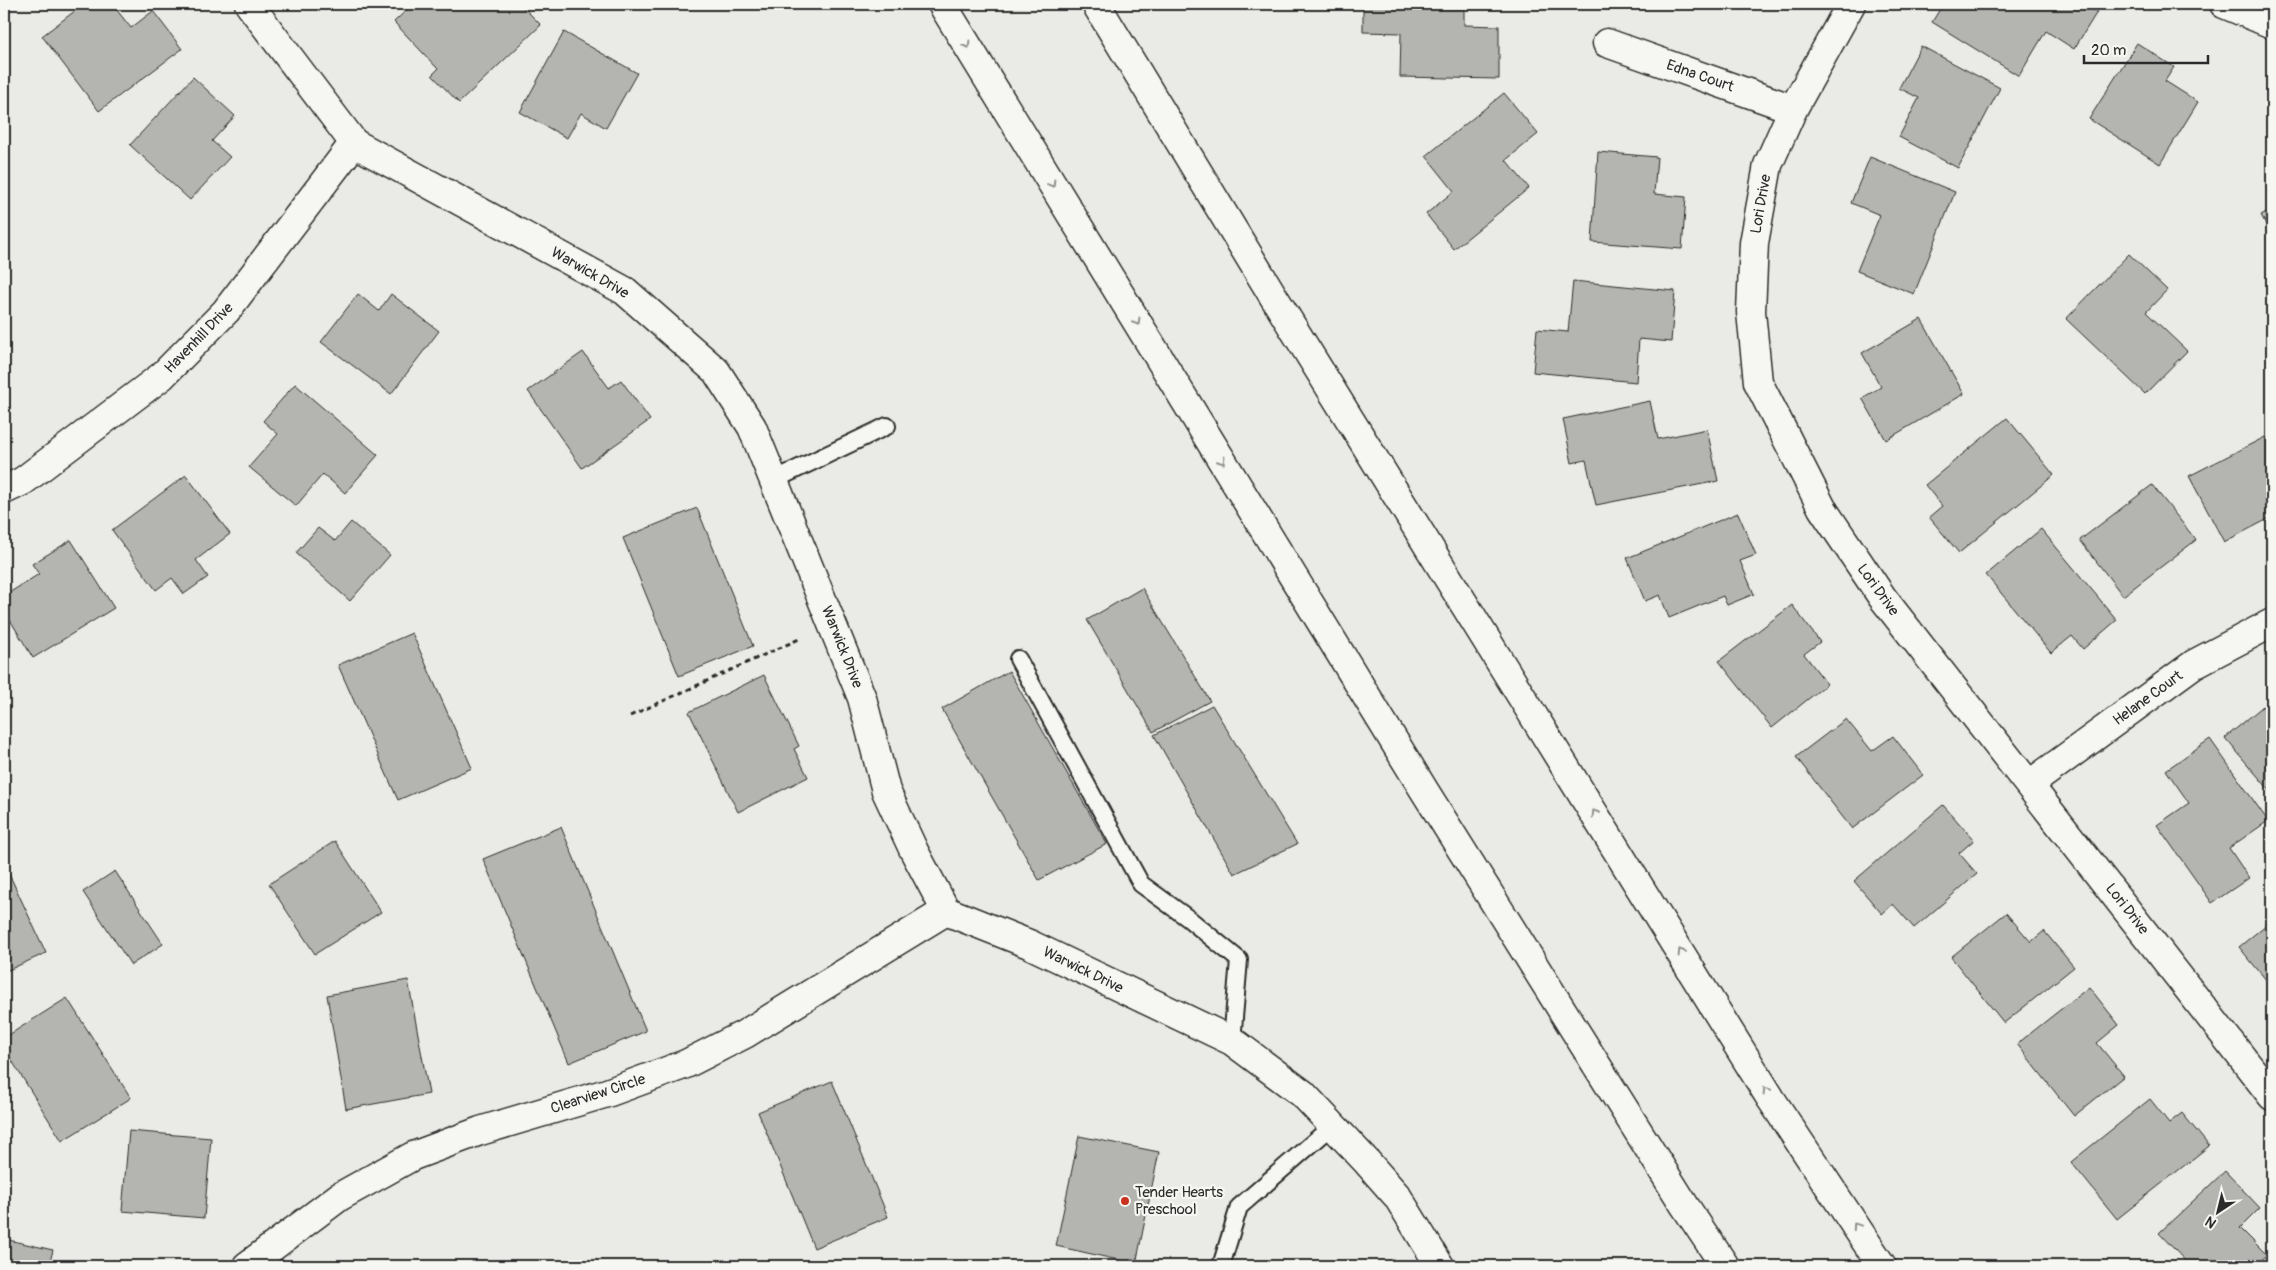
<svg xmlns="http://www.w3.org/2000/svg" width="2276" height="1270" font-family="Pangolin,sans-serif">
  <style>
    .building { fill: #b4b4b1; stroke: #2b2b2b }
    .lines { fill: none; stroke-linecap: round; stroke-linejoin: round }
    .service-casing { stroke: #2b2b2b; stroke-width: 20 }
    .minor-casing { stroke: #2b2b2b; stroke-width: 31 }
    .tertiary-casing { stroke: #2b2b2b; stroke-width: 31 }
    .motorway-casing { stroke: #2b2b2b; stroke-width: 31 }
    .path { stroke: #2b2b2b; stroke-width: 3; stroke-dasharray: 5 4; stroke-linecap: butt }
    .service { stroke: #f6f6f2; stroke-width: 16 }
    .minor { stroke: #f6f6f2; stroke-width: 28 }
    .tertiary { stroke: #f6f6f2; stroke-width: 28 }
    .motorway { stroke: #f6f6f2; stroke-width: 28 }
    .oneway { stroke: #90908e }
    .poi-dot { fill: #c8321e; stroke: #f6f6f2; stroke-width: 2 }
    .labels { text-anchor: middle; dominant-baseline: central; stroke-width: 4.5; stroke-linejoin: round; paint-order: stroke }
    .street-label { font-size: 15px; fill: #2b2b2b; stroke: #f6f6f2 }
    .poi-label { font-size: 15px; fill: #2b2b2b; stroke: #f6f6f2; text-anchor: start }
  </style>
  <rect width="100%" height="100%" fill="#eaeae6"/>
  <filter id="ink" filterUnits="userSpaceOnUse"><feTurbulence type="fractalNoise" baseFrequency=".02" numOctaves="2"/><feDisplacementMap in="SourceGraphic" scale="10" xChannelSelector="R" yChannelSelector="G"/><feConvolveMatrix kernelMatrix="1 2 1 2 8 2 1 2 1" color-interpolation-filters="sRGB"/></filter>
  <g filter="url(#ink)">
    <!-- building -->
    <g class="building">
      <polygon points="84,4 112,4 131,28 153,11 182,49 99,111 42,36"/>
      <polygon points="413,4 520,4 541,25 459,103 432,75 438,69 394,22"/>
      <polygon points="1363,4 1464,4 1464,25 1499,26 1499,79 1400,77 1401,33 1363,32"/>
      <polygon points="1943,4 2083,4 2097,12 2074,49 2046,31 2019,76 1932,22"/>
      <polygon points="564,32 637,73 606,128 581,113 567,138 520,112"/>
      <polygon points="2137,43 2174,67 2165,81 2198,102 2160,164 2089,119"/>
      <polygon points="1921,46 2000,88 1958,168 1899,137 1919,98 1899,88"/>
      <polygon points="193,77 235,116 212,141 230,157 190,200 130,145"/>
      <polygon points="1504,93 1538,134 1506,160 1529,188 1454,249 1426,214 1454,191 1426,156"/>
      <polygon points="1598,152 1657,157 1654,194 1686,197 1682,249 1592,242"/>
      <polygon points="1870,157 1955,192 1914,294 1857,271 1880,215 1851,203"/>
      <polygon points="2272,209 2272,236 2261,215"/>
      <polygon points="2129,254 2167,290 2146,312 2187,351 2145,394 2066,319"/>
      <polygon points="1573,281 1675,291 1671,342 1639,339 1636,382 1533,372 1537,329 1568,332"/>
      <polygon points="358,294 379,311 391,294 439,331 391,394 321,342"/>
      <polygon points="1921,319 1964,394 1886,440 1862,398 1881,387 1862,353"/>
      <polygon points="583,352 609,388 621,380 650,420 582,468 528,391"/>
      <polygon points="295,384 378,455 345,493 323,474 296,506 249,467 278,434 263,421"/>
      <polygon points="1650,401 1658,439 1707,429 1718,481 1596,505 1586,460 1572,463 1563,419"/>
      <polygon points="2007,418 2054,475 1959,553 1929,517 1942,506 1925,485"/>
      <polygon points="2265,437 2272,450 2272,517 2224,542 2189,476"/>
      <polygon points="186,475 230,534 196,560 208,577 184,594 172,578 156,590 112,530"/>
      <polygon points="2152,485 2196,540 2123,596 2080,540"/>
      <polygon points="697,508 753,646 679,676 623,538"/>
      <polygon points="1738,513 1756,555 1740,561 1754,594 1727,605 1723,596 1669,618 1660,595 1645,601 1627,558"/>
      <polygon points="351,522 390,555 350,601 296,553 318,528 335,541"/>
      <polygon points="2041,529 2117,620 2083,649 2072,636 2051,653 1986,575"/>
      <polygon points="71,540 114,608 33,658 4,610 4,596 39,574 32,564"/>
      <polygon points="1142,588 1210,701 1153,732 1087,620"/>
      <polygon points="1792,605 1820,642 1804,654 1827,684 1772,728 1719,661"/>
      <polygon points="412,633 472,768 398,800 338,665"/>
      <polygon points="1009,671 1107,844 1039,880 942,709"/>
      <polygon points="764,675 799,746 794,749 808,777 738,812 689,712"/>
      <polygon points="1212,705 1297,844 1234,874 1154,735"/>
      <polygon points="2263,706 2272,717 2272,793 2225,738"/>
      <polygon points="1846,719 1872,751 1893,736 1923,775 1852,829 1796,757"/>
      <polygon points="2210,739 2268,821 2229,848 2249,878 2212,903 2157,825 2189,803 2166,770"/>
      <polygon points="1943,805 1974,840 1959,853 1977,874 1914,928 1893,904 1882,914 1854,881"/>
      <polygon points="561,827 646,1031 569,1063 483,859"/>
      <polygon points="335,841 381,912 315,954 269,884"/>
      <polygon points="4,863 46,953 4,972"/>
      <polygon points="115,871 163,944 131,965 83,892"/>
      <polygon points="2006,913 2031,942 2044,931 2074,967 2004,1023 1951,957"/>
      <polygon points="2272,920 2272,987 2239,947"/>
      <polygon points="408,980 429,1094 346,1109 327,995"/>
      <polygon points="2089,987 2119,1025 2097,1043 2124,1076 2074,1116 2017,1044"/>
      <polygon points="67,998 131,1098 62,1141 4,1048 4,1038"/>
      <polygon points="832,1081 888,1217 814,1248 758,1112"/>
      <polygon points="2150,1099 2169,1123 2182,1113 2209,1146 2117,1219 2071,1162"/>
      <polygon points="129,1131 211,1138 204,1218 122,1211"/>
      <polygon points="1079,1136 1159,1152 1136,1264 1056,1246"/>
      <polygon points="2225,1171 2260,1208 2240,1228 2267,1255 2255,1266 2190,1266 2159,1233"/>
      <polygon points="4,1239 53,1250 49,1266 4,1266"/>
    </g>
    <g class="lines">
      <defs>
        <g id="service">
          <polyline points="774,480 887,426"/>
          <polyline points="1018,659 1141,884 1189,919 1239,960 1232,1041"/>
          <polyline points="1221,1266 1239,1207 1332,1126"/>
        </g>
        <g id="minor">
          <polyline points="249,4 354,143 625,291 716,371 752,427 862,698 886,791 914,851 946,911 1029,944 1232,1041 1303,1094 1367,1162 1397,1196 1440,1266"/>
          <polyline points="2224,4 2272,24"/>
          <polyline points="1607,43 1793,109"/>
          <polyline points="4,490 23,481 162,376 226,311 354,143"/>
          <polyline points="2030,784 2194,664 2272,623"/>
          <polyline points="247,1266 339,1197 413,1156 480,1131 607,1093 686,1064 745,1034 946,911"/>
        </g>
        <polyline id="tertiary" points="1851,4 1793,109 1768,165 1754,243 1751,312 1758,382 1822,508 1882,597 2272,1096"/>
        <g id="motorway">
          <polyline points="942,4 1424,790 1685,1206 1725,1266"/>
          <polyline points="1096,4 1272,294 1771,1099 1882,1266"/>
        </g>
      </defs>
      <!-- service casing -->
      <use href="#service" class="service-casing"/>
      <!-- minor casing -->
      <use href="#minor" class="minor-casing"/>
      <!-- tertiary casing -->
      <use href="#tertiary" class="tertiary-casing"/>
      <!-- motorway casing -->
      <use href="#motorway" class="motorway-casing"/>
      <!-- path -->
      <polyline class="path" points="630,716 799,639"/>
      <!-- service -->
      <use href="#service" class="service"/>
      <!-- minor -->
      <use href="#minor" class="minor"/>
      <!-- tertiary -->
      <use href="#tertiary" class="tertiary"/>
      <!-- motorway -->
      <use href="#motorway" class="motorway"/>
    </g>
    <!-- one-way arrows -->
    <defs><path id="oneway-chevron" d="M-2-3.5L2.5 0L-2 3.5" fill="none" stroke-width="1.6" stroke-linecap="round" stroke-linejoin="round" transform="scale(1.25)"/></defs>
    <g class="oneway">
      <use href="#oneway-chevron" transform="translate(967 45) rotate(58)"/>
      <use href="#oneway-chevron" transform="translate(1052 184) rotate(58)"/>
      <use href="#oneway-chevron" transform="translate(1137 322) rotate(58)"/>
      <use href="#oneway-chevron" transform="translate(1222 461) rotate(58)"/>
      <use href="#oneway-chevron" transform="translate(1595 813) rotate(-122)"/>
      <use href="#oneway-chevron" transform="translate(1681 952) rotate(-122)"/>
      <use href="#oneway-chevron" transform="translate(1766 1090) rotate(-122)"/>
      <use href="#oneway-chevron" transform="translate(1856 1226) rotate(-124)"/>
    </g>
  </g>
  <!-- markers -->
  <circle class="poi-dot" cx="1125" cy="1201" r="5"/>
  <g class="labels">
    <!-- street labels -->
    <g class="street-label">
      <text transform="translate(1700 76) rotate(19)">Edna Court</text>
      <text transform="translate(1761 204) rotate(-80)">Lori Drive</text>
      <text transform="translate(590 273) rotate(30)">Warwick Drive</text>
      <text transform="translate(199 338) rotate(-46)">Havenhill Drive</text>
      <text transform="translate(1878 590) rotate(54)">Lori Drive</text>
      <text transform="translate(842 647) rotate(68)">Warwick Drive</text>
      <text transform="translate(2148 698) rotate(-36)">Helane Court</text>
      <text transform="translate(2127 909) rotate(52)">Lori Drive</text>
      <text transform="translate(1083 970) rotate(26)">Warwick Drive</text>
      <text transform="translate(598 1094) rotate(-18)">Clearview Circle</text>
    </g>
    <!-- poi labels -->
    <g class="poi-label">
      <text x="1135" y="1192">Tender Hearts<tspan x="1135" dy="17">Preschool</tspan></text>
    </g>
  </g>
  <!-- margin -->
  <rect width="2276" height="1270" fill="none" stroke="#f6f6f2" stroke-width="20"/>
  <rect x="10" y="10" width="2256" height="1250" fill="none" stroke="#2b2b2b" stroke-width="2" filter="url(#ink)"/>
  <!-- north arrow -->
  <g transform="translate(2218 1212) rotate(215)" stroke="#f6f6f2" stroke-width="4" paint-order="stroke">
  <path d="M0-4L9 19L0 12L-9 19Z" fill="#2b2b2b"/>
  <text y="-8" font-size="14" font-weight="bold" text-anchor="middle" fill="#2b2b2b">N</text>
  </g>
  <!-- scale -->
  <path d="M2084 55v8h124v-8" fill="none" stroke="#2b2b2b" stroke-width="2.5"/>
  <text x="2091" y="55" font-size="15" fill="#2b2b2b" stroke="#f6f6f2" stroke-width="4" paint-order="stroke">20 m</text>
</svg>
